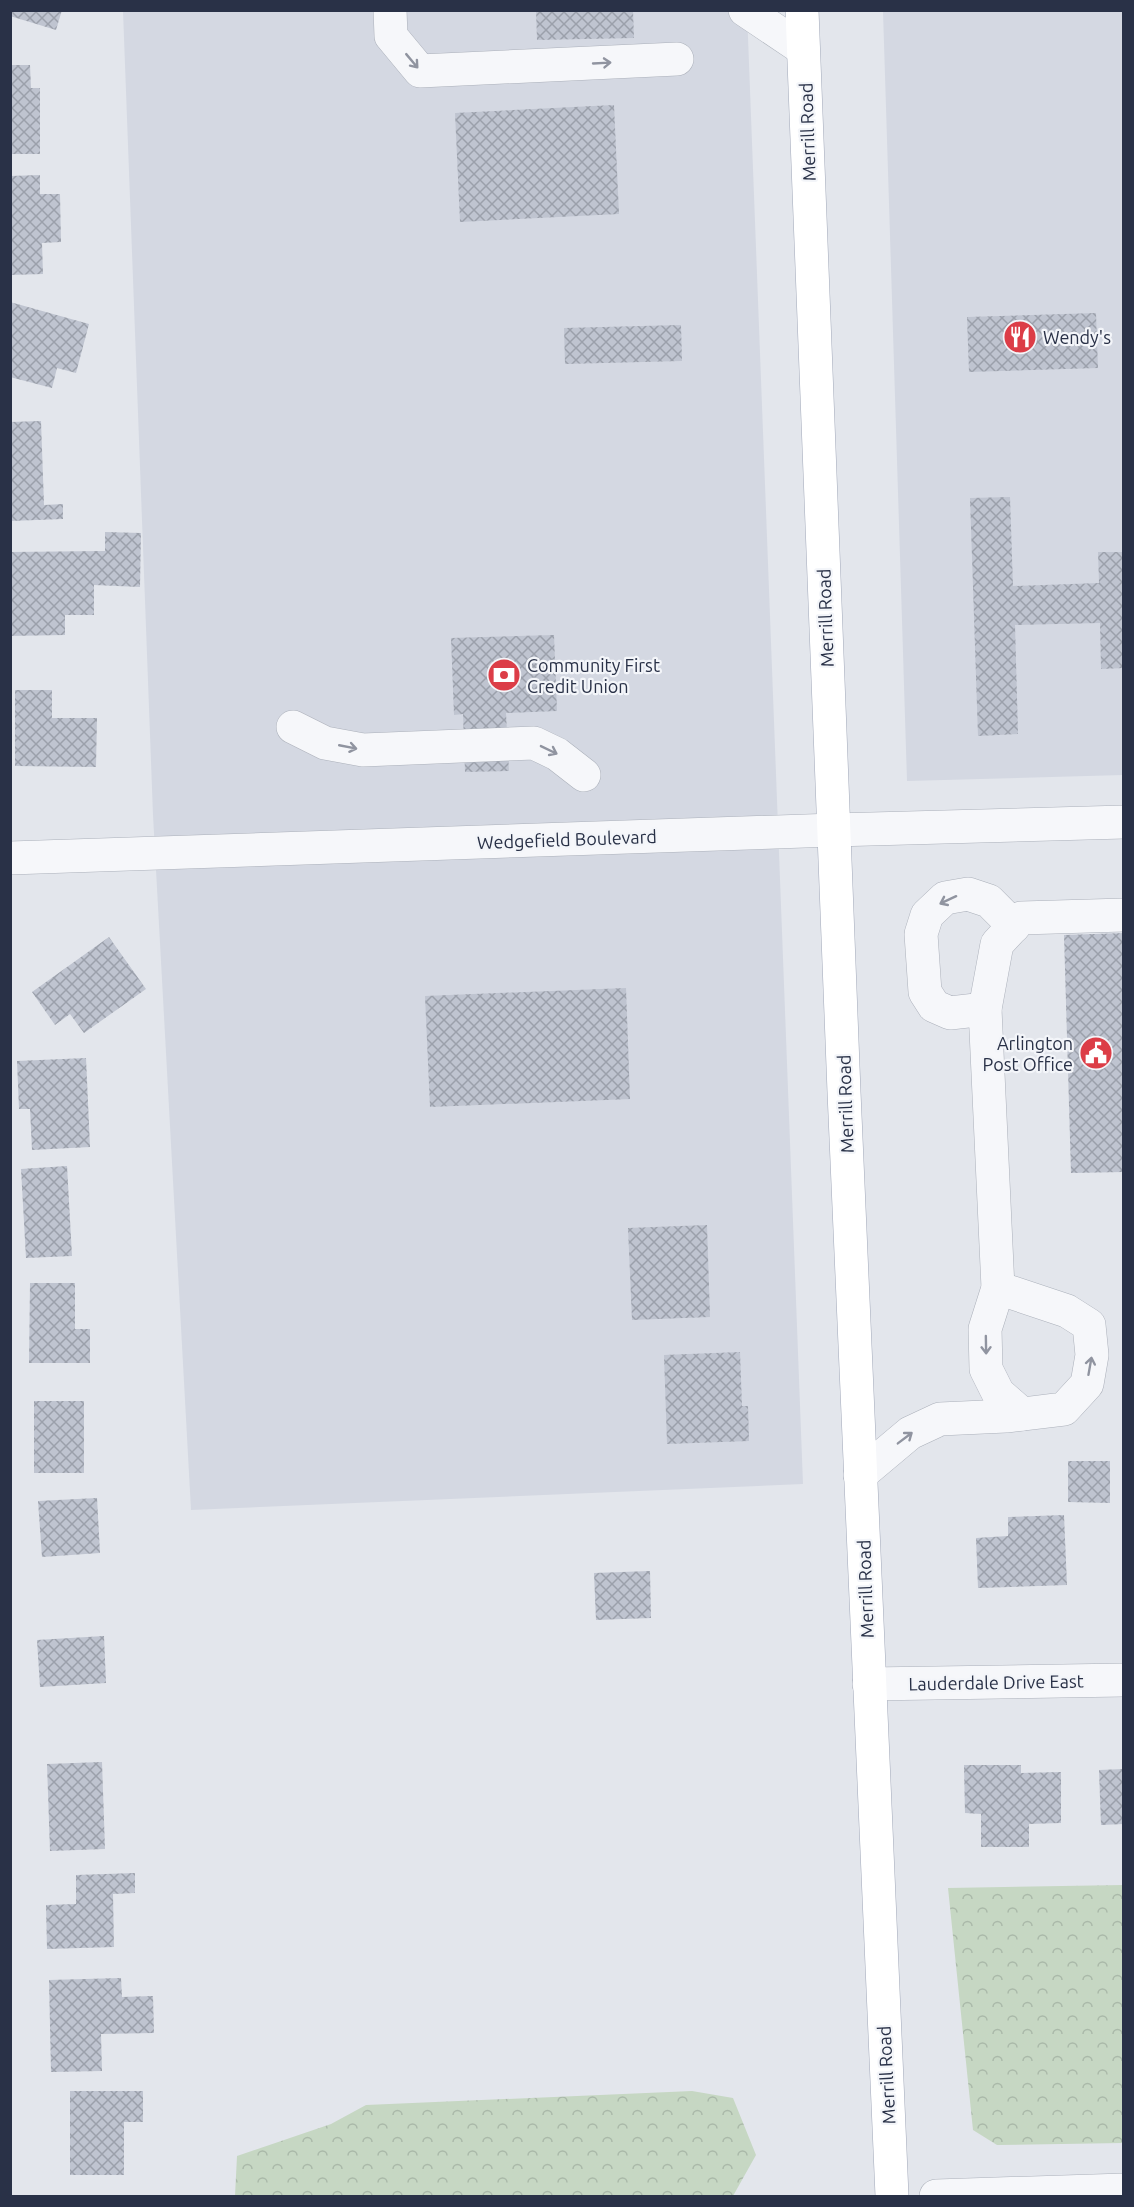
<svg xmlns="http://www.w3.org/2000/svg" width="1134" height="2207" font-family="Ubuntu,sans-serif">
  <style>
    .built { fill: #d4d8e2 }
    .forest { fill: url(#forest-crowns) }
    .building { fill: url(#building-cross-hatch) }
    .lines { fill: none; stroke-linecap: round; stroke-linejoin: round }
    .minor-casing { stroke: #abb0ba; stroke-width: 34 }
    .major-casing { stroke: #a1a8b9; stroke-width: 34 }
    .minor { stroke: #f6f7fa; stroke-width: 33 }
    .major { stroke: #fff; stroke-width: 33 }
    .oneway { stroke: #9094a0 }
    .labels { text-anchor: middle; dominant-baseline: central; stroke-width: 4.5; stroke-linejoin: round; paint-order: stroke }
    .street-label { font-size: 18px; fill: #293147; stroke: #f3f5f9 }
    .poi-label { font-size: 18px; fill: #293147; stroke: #f3f5f9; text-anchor: start }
  </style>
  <defs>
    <pattern id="forest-crowns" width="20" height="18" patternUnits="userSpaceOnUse" patternTransform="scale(1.5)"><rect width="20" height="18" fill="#c6d7c3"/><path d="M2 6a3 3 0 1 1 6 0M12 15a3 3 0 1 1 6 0" fill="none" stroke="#aab9a9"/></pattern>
    <pattern id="building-cross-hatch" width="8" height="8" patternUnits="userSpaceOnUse" patternTransform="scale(1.5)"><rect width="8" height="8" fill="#bfc4d0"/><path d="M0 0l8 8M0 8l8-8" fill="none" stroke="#9ba0ab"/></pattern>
  </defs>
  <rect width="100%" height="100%" fill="#e3e6ec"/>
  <!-- built -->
  <g class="built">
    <polygon points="123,11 747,11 803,1484 191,1510 153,815"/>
    <polygon points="883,11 1123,11 1123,775 907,781"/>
  </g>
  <!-- forest -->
  <g class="forest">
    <polygon points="1123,1885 1123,2143 997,2145 973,2130 948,1888"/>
    <polygon points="692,2091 733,2098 756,2155 733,2196 235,2196 237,2156 331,2124 366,2105"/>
  </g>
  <!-- building -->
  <g class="building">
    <polygon points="10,10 62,10 56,30 10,16"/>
    <polygon points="536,10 633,10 634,38 537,40"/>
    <polygon points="10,65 30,65 31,88 40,88 40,154 10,154"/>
    <polygon points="614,105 619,214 460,222 455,113"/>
    <polygon points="40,175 40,194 60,194 61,242 42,243 43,274 10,275 10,176"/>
    <polygon points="10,302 89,324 76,373 57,368 52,388 10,377"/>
    <polygon points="1096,313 1098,368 969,372 967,317"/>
    <polygon points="681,325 682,361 565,364 564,328"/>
    <polygon points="41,421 44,505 63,504 63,519 10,521 10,422"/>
    <polygon points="1010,497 1013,586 1099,583 1098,552 1124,552 1124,668 1101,669 1100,623 1015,625 1018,734 978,736 970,498"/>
    <polygon points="105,532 141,533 140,587 94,585 94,615 65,615 65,635 10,636 10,552 105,551"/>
    <polygon points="554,635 557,711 506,713 509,771 465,772 463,714 454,715 451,638"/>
    <polygon points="15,690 52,690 52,718 97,718 96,767 15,766"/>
    <polygon points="1124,933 1124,1172 1071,1173 1064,935"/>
    <polygon points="109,937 146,989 84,1033 70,1014 55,1025 32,992"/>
    <polygon points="626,988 630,1099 430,1107 425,996"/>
    <polygon points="86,1058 90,1147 32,1150 30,1109 19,1109 17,1061"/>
    <polygon points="67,1166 72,1256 26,1258 21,1169"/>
    <polygon points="707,1225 710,1317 632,1320 628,1228"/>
    <polygon points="30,1283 75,1283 75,1329 90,1329 90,1363 29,1363"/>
    <polygon points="740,1352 742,1406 748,1406 749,1441 667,1444 664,1355"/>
    <rect x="34" y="1401" width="50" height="72"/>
    <polygon points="1068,1461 1110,1461 1110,1503 1068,1502"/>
    <polygon points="97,1498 100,1553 42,1557 38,1501"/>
    <polygon points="1064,1515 1067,1585 978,1588 976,1538 1008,1536 1008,1517"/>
    <polygon points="650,1571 651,1618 596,1620 594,1573"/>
    <polygon points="104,1636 106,1683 40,1687 37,1640"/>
    <polygon points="102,1762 105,1849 50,1851 47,1764"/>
    <polygon points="964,1765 1021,1765 1021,1773 1061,1772 1061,1823 1029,1824 1029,1847 981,1847 981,1814 965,1813"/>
    <polygon points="1124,1769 1124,1824 1101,1825 1099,1770"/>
    <polygon points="135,1873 135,1893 113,1894 114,1947 47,1949 46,1905 76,1904 76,1875"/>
    <polygon points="121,1978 122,1997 153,1996 154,2033 101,2034 102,2071 51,2072 49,1980"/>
    <polygon points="70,2091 143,2091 143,2122 124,2122 124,2175 70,2175"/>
  </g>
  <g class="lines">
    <defs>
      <g id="minor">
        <polyline points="390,10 391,36 420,71 677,59"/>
        <polyline points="745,10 803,49"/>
        <polyline points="293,727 325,743 363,750 534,743 557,754 584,775"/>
        <polyline points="10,858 834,830 1124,822"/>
        <polyline points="985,1009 950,1013 934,1006 925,992 921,934 927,915 945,898 968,894 989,901 1014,926"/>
        <polyline points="1022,1414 998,1393 986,1369 985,1329 998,1288 985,1009 997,944 1021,918 1124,915"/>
        <polyline points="860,1475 910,1433 940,1419 1006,1416 1064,1409 1087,1384 1092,1355 1089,1325 1067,1311 998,1288"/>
        <polyline points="869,1684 1124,1680"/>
        <polyline points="936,2196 1124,2190"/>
      </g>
      <polyline id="major" points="802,10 844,1092 892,2196"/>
    </defs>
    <!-- minor casing -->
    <use href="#minor" class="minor-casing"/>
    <!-- major casing -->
    <use href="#major" class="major-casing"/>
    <!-- minor -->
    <use href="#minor" class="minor"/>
    <!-- major -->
    <use href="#major" class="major"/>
  </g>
  <!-- one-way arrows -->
  <defs><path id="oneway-shaft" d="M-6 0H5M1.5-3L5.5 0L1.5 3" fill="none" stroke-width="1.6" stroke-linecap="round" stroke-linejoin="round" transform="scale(1.5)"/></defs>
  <g class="oneway">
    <use href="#oneway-shaft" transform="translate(412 61) rotate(50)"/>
    <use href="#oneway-shaft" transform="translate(602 63) rotate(-3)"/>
    <use href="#oneway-shaft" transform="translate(348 747) rotate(11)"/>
    <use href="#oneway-shaft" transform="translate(549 750) rotate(26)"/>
    <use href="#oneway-shaft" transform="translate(948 900) rotate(155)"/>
    <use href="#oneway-shaft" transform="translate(986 1345) rotate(89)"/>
    <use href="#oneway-shaft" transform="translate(1090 1366) rotate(-80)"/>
    <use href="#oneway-shaft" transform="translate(905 1438) rotate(-37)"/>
  </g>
  <!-- icons -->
  <defs>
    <symbol id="restaurant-disc" viewBox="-11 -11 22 22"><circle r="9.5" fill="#dc3d47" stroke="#f3f5f9"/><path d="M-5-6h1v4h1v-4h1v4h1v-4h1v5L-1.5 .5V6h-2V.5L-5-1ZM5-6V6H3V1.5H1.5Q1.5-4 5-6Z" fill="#fff"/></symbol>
    <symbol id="bank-disc" viewBox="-11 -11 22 22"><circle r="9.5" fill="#dc3d47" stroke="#f3f5f9"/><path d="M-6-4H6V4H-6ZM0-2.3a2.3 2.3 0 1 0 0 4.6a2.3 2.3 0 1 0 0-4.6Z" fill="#fff"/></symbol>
    <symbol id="civic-disc" viewBox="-11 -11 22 22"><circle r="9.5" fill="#dc3d47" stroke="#f3f5f9"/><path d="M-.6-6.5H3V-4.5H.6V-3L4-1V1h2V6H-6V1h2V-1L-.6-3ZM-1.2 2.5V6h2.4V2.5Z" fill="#fff"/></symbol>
  </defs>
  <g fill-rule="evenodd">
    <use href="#restaurant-disc" x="1001" y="318" width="38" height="38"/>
    <use href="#bank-disc" x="485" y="656" width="38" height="38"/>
    <use href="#civic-disc" x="1077" y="1034" width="38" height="38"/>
  </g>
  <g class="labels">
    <!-- street labels -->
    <g class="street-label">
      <text transform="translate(807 132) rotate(-92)">Merrill Road</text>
      <text transform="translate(825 618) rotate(-92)">Merrill Road</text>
      <text transform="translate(567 839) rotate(-2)">Wedgefield Boulevard</text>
      <text transform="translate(845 1104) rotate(-92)">Merrill Road</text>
      <text transform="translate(865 1589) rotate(-92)">Merrill Road</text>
      <text transform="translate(996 1682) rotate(-1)">Lauderdale Drive East</text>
      <text transform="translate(886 2075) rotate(-93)">Merrill Road</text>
    </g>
    <!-- poi labels -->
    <g class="poi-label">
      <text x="1043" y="337">Wendy's</text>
      <text x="527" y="665">Community First<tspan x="527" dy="21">Credit Union</tspan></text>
      <text x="1073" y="1043" text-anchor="end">Arlington<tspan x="1073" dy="21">Post Office</tspan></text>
    </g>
  </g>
  <!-- border -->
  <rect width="1134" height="2207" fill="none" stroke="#293147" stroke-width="24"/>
</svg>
